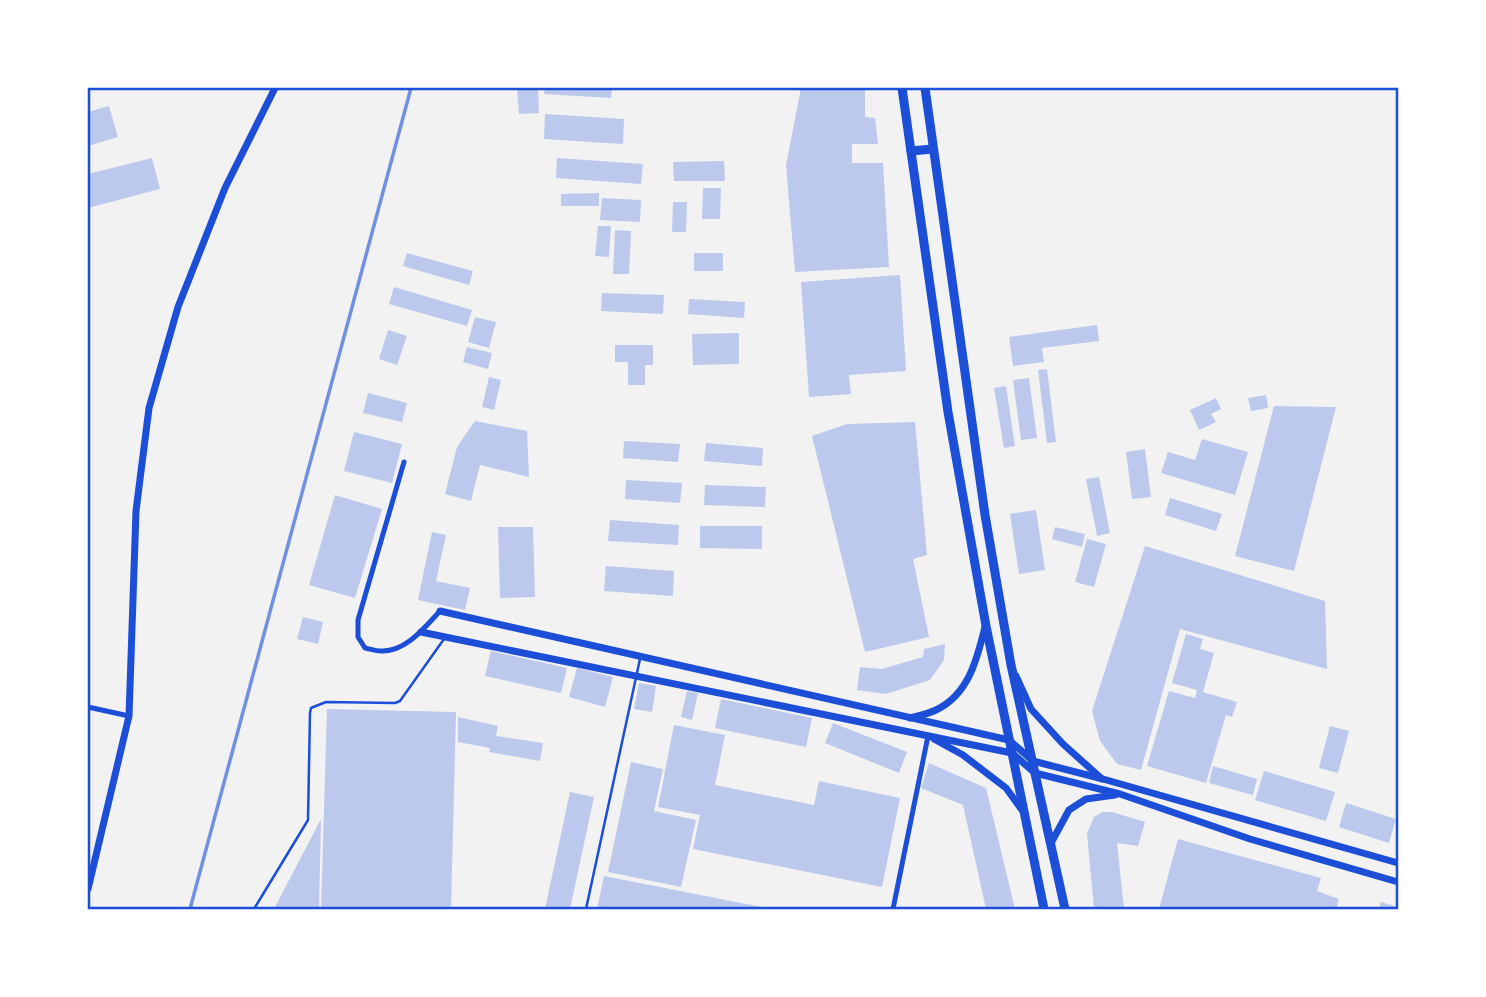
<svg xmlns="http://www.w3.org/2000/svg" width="1486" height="997" font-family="Jost,sans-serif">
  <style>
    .building { fill: #bdc9ec }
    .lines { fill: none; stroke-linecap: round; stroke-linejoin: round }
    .service { stroke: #1d4ed8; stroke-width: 2.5 }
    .minor { stroke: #1d4ed8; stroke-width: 5 }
    .tertiary { stroke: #1d4ed8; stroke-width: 7 }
    .primary { stroke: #1d4ed8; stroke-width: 9 }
    .rail { stroke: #7290e2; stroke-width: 3.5 }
    .neatline { fill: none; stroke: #1d4ed8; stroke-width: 2.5 }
  </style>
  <rect width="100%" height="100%" fill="#f2f2f2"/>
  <!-- building -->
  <g class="building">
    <polygon points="517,88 538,88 539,113 519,114"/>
    <polygon points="545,88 612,88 611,98 544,94"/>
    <polygon points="801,88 865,88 865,117 875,118 878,144 852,144 852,163 883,163 889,267 795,272 786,165"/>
    <polygon points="109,106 118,137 88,146 88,112"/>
    <polygon points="545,114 624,119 623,144 544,139"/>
    <polygon points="152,158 160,189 88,208 88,174"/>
    <polygon points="557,158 643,164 641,184 556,178"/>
    <polygon points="724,161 725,181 674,181 673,162"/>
    <polygon points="703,188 721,188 720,219 702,219"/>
    <polygon points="599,193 599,206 561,206 561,194"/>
    <polygon points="602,198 641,200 640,222 600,220"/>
    <polygon points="673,202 687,202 686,232 672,232"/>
    <polygon points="598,226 611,226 609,257 595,256"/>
    <polygon points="615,230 631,231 629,274 613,274"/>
    <polygon points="407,253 473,271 469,285 403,266"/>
    <rect x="694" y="253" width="29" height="18"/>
    <polygon points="900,275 906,371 849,375 851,394 809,397 801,282"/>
    <polygon points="394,287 472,310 467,326 389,304"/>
    <polygon points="602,293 664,295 663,314 601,311"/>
    <polygon points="689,299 745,302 744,318 688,314"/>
    <polygon points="475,317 496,322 489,348 468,342"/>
    <polygon points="1097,325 1099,341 1042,348 1044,362 1013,366 1009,337"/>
    <polygon points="388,330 407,336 397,365 379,359"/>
    <polygon points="739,333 739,364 693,365 692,334"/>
    <polygon points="615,345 653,345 653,365 645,365 645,385 628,385 628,362 615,362"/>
    <polygon points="467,347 492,353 488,369 463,362"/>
    <polygon points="1047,369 1056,442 1047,443 1038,370"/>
    <polygon points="489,377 501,380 494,410 482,407"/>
    <polygon points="1029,378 1037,438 1021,440 1013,380"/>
    <polygon points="1006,386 1015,446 1004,448 994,388"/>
    <polygon points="368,393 407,403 402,422 363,413"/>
    <polygon points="1266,395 1268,408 1251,411 1248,398"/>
    <polygon points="1216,398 1221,409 1211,414 1216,422 1199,430 1190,410"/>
    <polygon points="1274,406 1336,407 1294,571 1235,556"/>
    <polygon points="475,421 527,431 529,477 480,465 471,501 445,494 457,447"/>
    <polygon points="915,422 927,555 913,559 929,637 865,652 812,436 847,424"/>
    <polygon points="354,432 402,444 392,483 344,471"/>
    <polygon points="1202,439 1248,452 1235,495 1161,473 1168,452 1195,460"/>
    <polygon points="624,441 680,444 678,462 623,458"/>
    <polygon points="706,443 763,448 762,466 704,461"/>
    <polygon points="1145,449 1151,497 1132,499 1126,452"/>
    <polygon points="1099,477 1110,533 1097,536 1086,479"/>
    <polygon points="626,480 682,483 680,503 625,499"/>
    <polygon points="705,485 766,487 765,507 704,505"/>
    <polygon points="335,495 382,509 355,598 309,585"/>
    <polygon points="1170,498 1222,514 1216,531 1165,515"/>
    <polygon points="1036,510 1045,570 1019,574 1010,514"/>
    <polygon points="610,520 679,525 678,545 608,541"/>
    <polygon points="700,526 762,526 762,549 700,548"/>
    <polygon points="498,527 533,527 535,597 500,598"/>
    <polygon points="1055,527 1085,534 1082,547 1052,539"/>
    <polygon points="432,532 446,535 436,581 470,588 465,610 418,600"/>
    <polygon points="1087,539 1106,544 1094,587 1075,582"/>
    <polygon points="1145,546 1325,601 1327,669 1180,629 1141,770 1117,764 1100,741 1092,711"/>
    <polygon points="606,566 674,571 673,596 604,591"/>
    <polygon points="303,617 323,622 318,644 297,639"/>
    <polygon points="1186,634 1203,639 1200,649 1214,653 1203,692 1237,702 1232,717 1226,715 1206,783 1147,766 1169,691 1195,698 1197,690 1172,683"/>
    <polygon points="945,644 944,660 930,680 886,694 857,690 860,667 882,669 923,657 924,649"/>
    <polygon points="491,651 567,668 561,693 485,676"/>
    <polygon points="577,668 613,677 605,707 569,697"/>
    <polygon points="639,683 656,686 652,712 634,709"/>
    <polygon points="687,691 698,693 692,720 681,717"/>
    <polygon points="721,699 812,718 806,747 715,728"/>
    <polygon points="327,709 456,712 451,909 321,909"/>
    <polygon points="458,717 498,726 496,736 543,743 540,761 489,752 490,748 458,742"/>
    <polygon points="833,723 907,752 899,773 825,743"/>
    <polygon points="674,725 725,735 715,785 814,805 819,781 900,798 882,887 693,849 700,815 658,807"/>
    <polygon points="1330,726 1349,731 1338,773 1319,768"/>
    <polygon points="631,762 663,769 654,811 696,820 681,887 608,872"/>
    <polygon points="929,763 986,788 1015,909 986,909 963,805 921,788"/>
    <polygon points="1213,766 1257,779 1253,795 1209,783"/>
    <polygon points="1264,771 1335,792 1326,821 1255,800"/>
    <polygon points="570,792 594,797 570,909 545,909"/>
    <polygon points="1346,803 1396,819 1389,843 1339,827"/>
    <polygon points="1102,812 1112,812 1145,822 1138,846 1117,843 1124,909 1094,909 1087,833 1094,817"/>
    <polygon points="321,819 319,909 286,909 275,907"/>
    <polygon points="1178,839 1321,878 1317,891 1339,899 1336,909 1159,909"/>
    <polygon points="604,876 766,908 766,909 597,909"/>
    <polygon points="1381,902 1398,907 1398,909 1379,909"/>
  </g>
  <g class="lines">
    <!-- service -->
    <g class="service">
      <polyline points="254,909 308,820 310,713 311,708 326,702 395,703 400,701 444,639"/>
      <polyline points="586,909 640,659"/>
    </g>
    <!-- minor -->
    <g class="minor">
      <path d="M404 462 358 620V637L365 648C370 649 376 651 381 651 406 652 425 627 440 611"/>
      <polyline points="88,707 129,716"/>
      <polyline points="893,909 928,736"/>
    </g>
    <!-- tertiary -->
    <g class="tertiary">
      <polyline points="440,611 1009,740 1033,761 1103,779 1398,863"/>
      <polyline points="421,632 1012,753 1035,773 1120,794 1250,839 1398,882"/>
      <polyline points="1016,676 1031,709 1063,744 1102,779"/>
      <path d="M910 718C918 716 928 714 936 710 969 694 977 659 985 627"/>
      <polyline points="934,739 963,755 1006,788 1022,810"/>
      <polyline points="1051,843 1069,810 1086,799 1115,795"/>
      <polyline points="88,889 129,716 136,511 149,408 178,307 225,188 275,88"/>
    </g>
    <!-- primary -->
    <g class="primary">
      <polyline points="902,88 948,412 986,626 1044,909"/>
      <polyline points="925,88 985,515 1011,665 1065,909"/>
      <polyline points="911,151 933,149"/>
    </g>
    <!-- rail -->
    <polyline class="rail" points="190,909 411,88"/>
  </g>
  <!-- border -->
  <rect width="1486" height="997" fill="none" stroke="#ffffff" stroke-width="178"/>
  <rect x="89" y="89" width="1308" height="819" class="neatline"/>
</svg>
